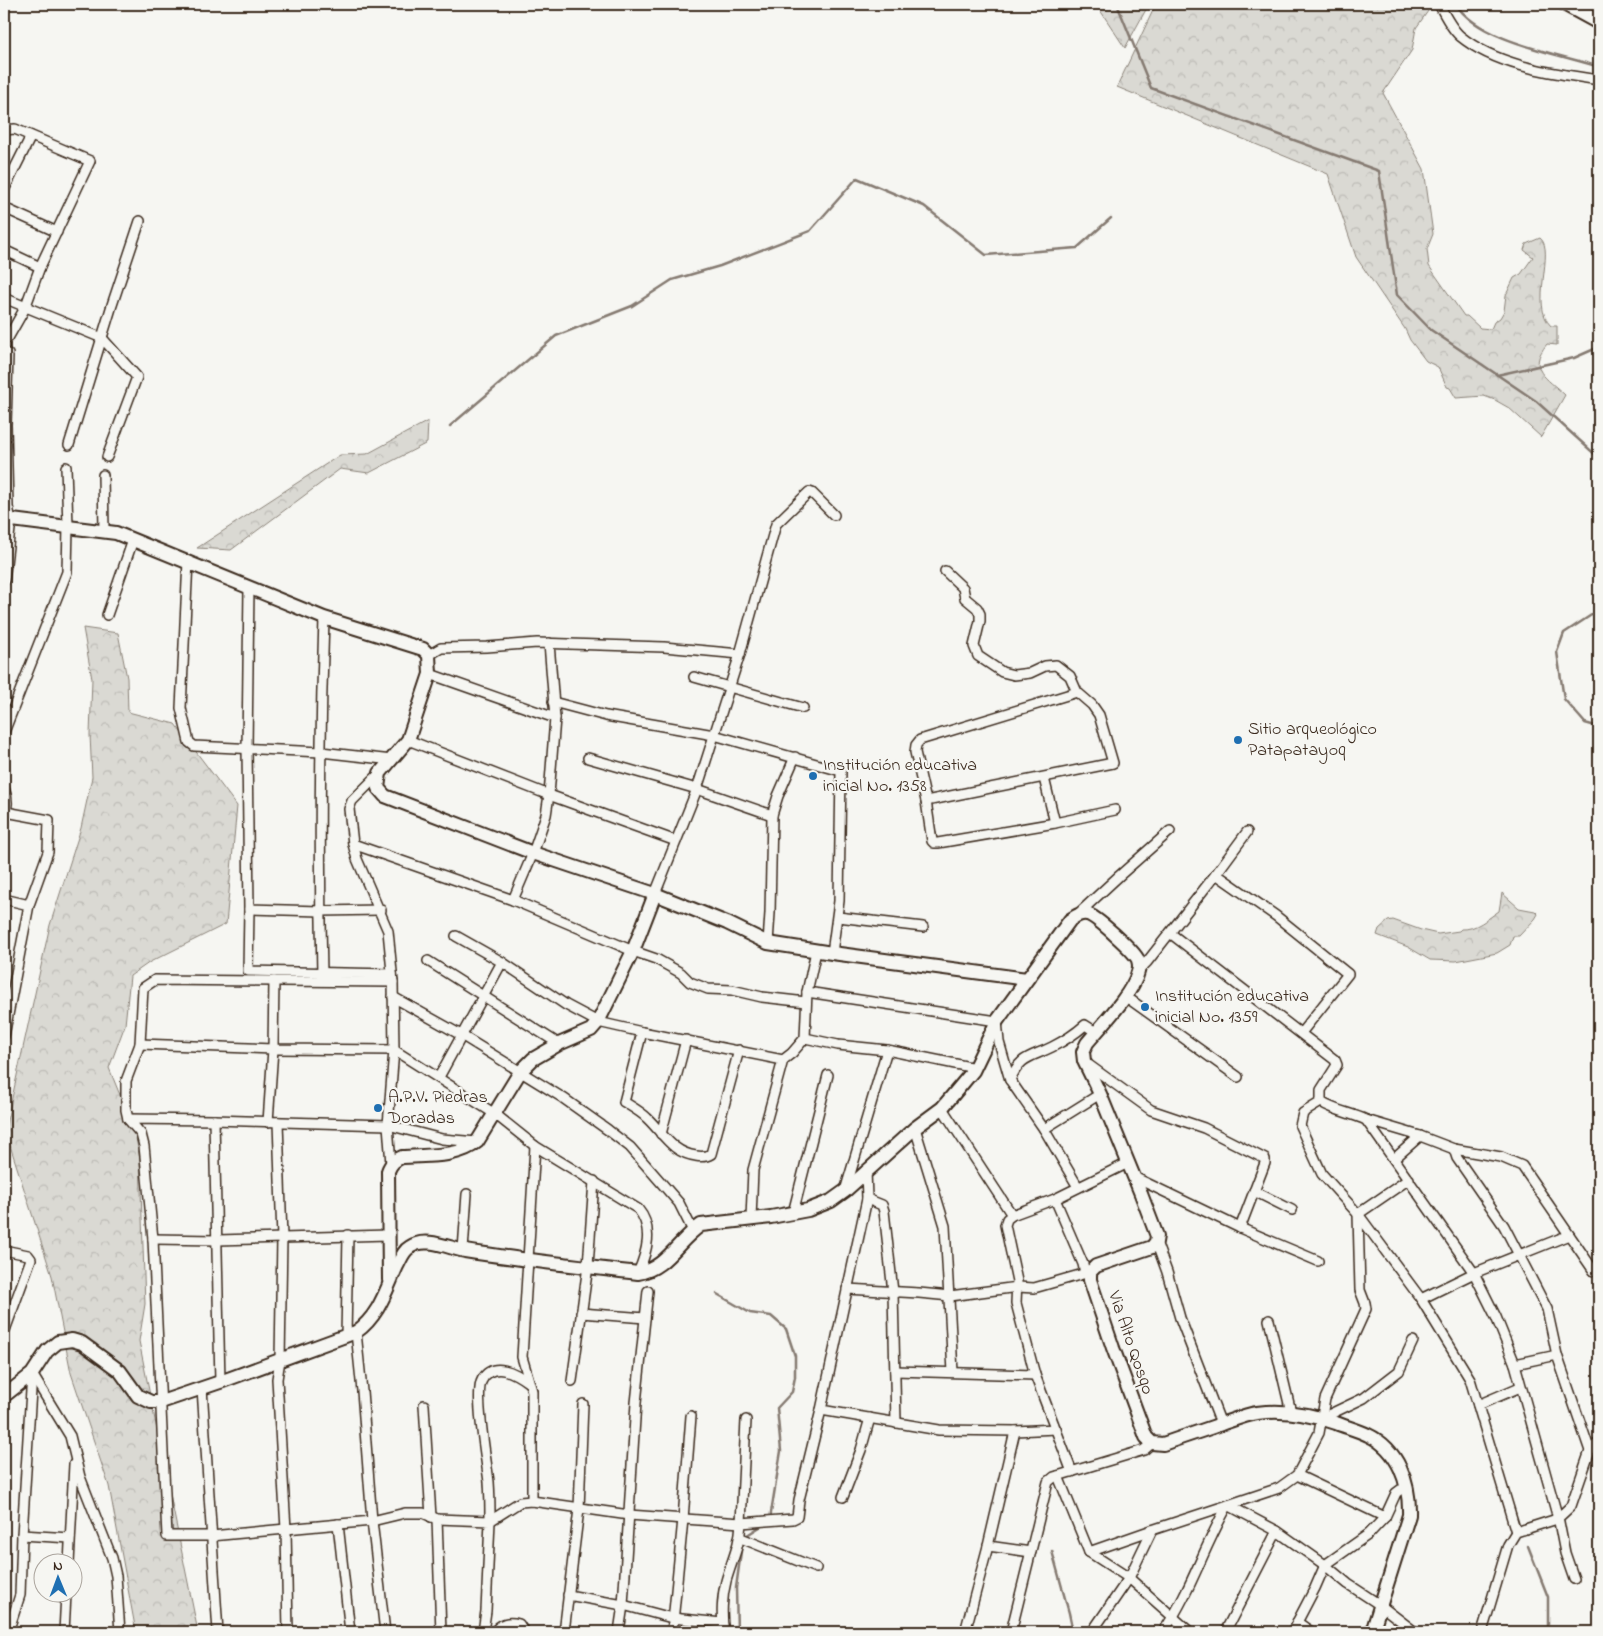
<svg xmlns="http://www.w3.org/2000/svg" width="1603" height="1636" font-family="'Indie Flower',sans-serif">
  <style>
    .forest { fill: url(#forest-crowns); stroke: #8a8278 }
    .lines { fill: none; stroke-linecap: round; stroke-linejoin: round }
    .stream { stroke: #857a71; stroke-width: 2.5 }
    .street-casing { stroke: #3b2a1e; stroke-width: 12 }
    .secondary-casing { stroke: #3b2a1e; stroke-width: 16 }
    .primary-casing { stroke: #3b2a1e; stroke-width: 18 }
    .street { stroke: #f6f6f2; stroke-width: 9 }
    .secondary { stroke: #f6f6f2; stroke-width: 12 }
    .primary { stroke: #f6f6f2; stroke-width: 14 }
    .poi-dot { fill: #1f6fb2; stroke: #f6f6f2; stroke-width: 2 }
    .labels { text-anchor: middle; dominant-baseline: central; stroke-width: 4.5; stroke-linejoin: round; paint-order: stroke }
    .poi-label { font-size: 18px; fill: #3b2a1e; stroke: #f6f6f2; text-anchor: start }
    .street-label { font-size: 18px; fill: #3b2a1e; stroke: #f6f6f2 }
  </style>
  <defs>
    <pattern id="forest-crowns" width="20" height="18" patternUnits="userSpaceOnUse" patternTransform="scale(1.25)"><rect width="20" height="18" fill="#dad9d3"/><path d="M2 6a3 3 0 1 1 6 0M12 15a3 3 0 1 1 6 0" fill="none" stroke="#bcbab5"/></pattern>
  </defs>
  <rect width="100%" height="100%" fill="#f6f6f2"/>
  <filter id="ink" filterUnits="userSpaceOnUse"><feTurbulence type="fractalNoise" baseFrequency=".02" numOctaves="2"/><feDisplacementMap in="SourceGraphic" scale="10" xChannelSelector="R" yChannelSelector="G"/><feConvolveMatrix kernelMatrix="1 2 1 2 8 2 1 2 1" color-interpolation-filters="sRGB"/></filter>
  <g filter="url(#ink)">
    <!-- forest -->
    <g class="forest">
      <polygon points="1096,4 1149,4 1125,48"/>
      <path d="M1156 4H1433L1416 28 1412 50 1383 93 1424 169 1433 234 1427 249 1429 266 1464 316H1467L1480 328 1491 329 1494 322 1500 318 1504 311 1506 295 1514 278 1521 274 1533 257 1524 250 1526 244 1540 238C1556 250 1529 305 1551 326H1557V345L1547 344C1526 369 1547 378 1565 395L1541 437 1509 408 1495 400 1484 396 1456 398 1450 388 1447 387 1438 367 1426 361 1410 340 1405 329 1356 257 1328 174 1117 87Z"/>
      <polygon points="428,421 427,443 369,473 340,469 231,550 197,548 340,455 367,454"/>
      <polygon points="83,628 118,633 127,678 128,712 175,724 237,806 226,924 150,962 130,976 125,1025 109,1068 135,1132 140,1160 145,1304 139,1341 198,1632 136,1632 109,1486 71,1373 52,1276 5,1130 50,925 81,828 92,777 90,735 92,679"/>
      <path d="M1502 893 1519 908 1535 911 1538 914 1535 919 1519 936H1513L1510 945 1497 953 1456 961 1430 960 1408 947 1377 935 1379 929 1388 921 1393 920 1421 930 1438 934 1459 931 1461 929C1476 930 1487 919 1499 911Z"/>
    </g>
    <g class="lines">
      <!-- stream -->
      <g class="stream">
        <polyline points="1117,4 1151,88 1379,171 1397,295 1431,330 1536,401 1599,458"/>
        <path d="M1456 4C1478 41 1560 54 1599 67"/>
        <polyline points="1497,375 1574,358 1599,347"/>
        <polyline points="450,426 556,336 632,306 672,280 720,266 810,231 857,178 924,206 986,255 1077,248 1111,218"/>
        <polyline points="1599,610 1564,633 1557,652 1564,699 1585,723 1599,727"/>
        <polyline points="717,1294 750,1313 771,1316 786,1329 795,1356 795,1377 792,1392 777,1408 781,1451 770,1519"/>
        <polyline points="744,1537 763,1525"/>
        <polyline points="1528,1546 1548,1597 1548,1632"/>
        <polyline points="1052,1551 1069,1613 1073,1632"/>
        <polyline points="737,1632 736,1588 742,1544"/>
      </g>
      <defs>
        <g id="street">
          <path d="M1439 4C1444 14 1452 29 1460 36 1498 67 1553 73 1599 80"/>
          <polyline points="4,130 15,129 90,161 40,267 25,308 8,338"/>
          <polyline points="4,190 31,136"/>
          <polyline points="4,208 57,232"/>
          <polyline points="4,250 40,267"/>
          <polyline points="4,298 102,338 137,377 107,457"/>
          <polyline points="69,445 112,305 140,221"/>
          <polyline points="103,475 104,530"/>
          <polyline points="188,561 181,708 189,742 194,746 321,752 392,760"/>
          <polyline points="945,571 963,588 965,598 977,608 980,614 980,621 974,646 978,656 1002,672 1014,675 1030,673 1045,666 1056,665 1070,676 1077,692 1092,705 1099,715 1113,763 926,801 932,841 934,843 938,843 1055,823 1115,810"/>
          <polyline points="4,581 11,520 8,507 6,425 8,354"/>
          <polyline points="249,587 247,748 249,909 321,911 381,910"/>
          <polyline points="107,615 133,540"/>
          <polyline points="429,655 441,648 487,647 537,643 664,647 740,654"/>
          <polyline points="430,674 555,718"/>
          <polyline points="694,677 803,708"/>
          <polyline points="553,702 606,716 714,735 841,771 839,901 832,953"/>
          <polyline points="4,732 67,572 68,526 66,467"/>
          <polyline points="408,740 549,795 676,841"/>
          <polyline points="588,758 697,789 772,815"/>
          <polyline points="380,773 352,801 349,809 353,844 357,859 388,931 393,982 394,1050 388,1125 391,1164"/>
          <polyline points="1044,778 1055,823"/>
          <path d="M4 788C8 798 8 809 4 818"/>
          <polyline points="926,801 915,752 916,745 920,740 1077,692"/>
          <polyline points="353,844 513,900 633,951 656,959 681,973 690,982 708,989 732,990 762,997 806,1002"/>
          <polyline points="1216,874 1276,916 1348,974 1301,1033"/>
          <polyline points="655,894 697,789 740,654 776,524 809,492 812,493 834,515"/>
          <polyline points="4,899 29,905"/>
          <polyline points="513,900 533,853 546,815 549,795 555,718 549,643"/>
          <polyline points="249,909 248,971 392,974"/>
          <polyline points="1078,914 1119,876 1170,831"/>
          <polyline points="838,917 923,927"/>
          <path d="M1170 933 1335 1060 1337 1065 1321 1090V1102C1335 1111 1351 1113 1366 1120L1474 1273 1496 1317 1515 1364 1559 1522 1565 1553 1574 1579"/>
          <polyline points="456,936 502,962 566,1005 598,1022 642,1032 783,1060 792,1053 805,1038 838,1045 887,1050 975,1068"/>
          <polyline points="768,943 770,913 772,815 778,796 795,757"/>
          <polyline points="428,961 559,1044"/>
          <polyline points="1139,970 1147,962 1216,874 1247,832"/>
          <path d="M322 974C319 855 320 736 324 618"/>
          <polyline points="807,992 997,1021 999,1042 1010,1080 1044,1129 1078,1187"/>
          <polyline points="1125,996 1238,1077"/>
          <polyline points="393,997 461,1035 563,1098 608,1130 630,1147 679,1203 693,1231"/>
          <path d="M642 1032 624 1102C632 1107 641 1112 647 1118 663 1133 672 1153 696 1156 701 1157 706 1157 711 1154L739 1050"/>
          <polyline points="4,1036 29,905 48,852 49,820 6,812"/>
          <polyline points="805,1038 807,992 816,951"/>
          <path d="M140 1044 273 1049 394 1050 495 1114 535 1146 638 1209C654 1228 647 1252 638 1273"/>
          <polyline points="1086,1063 1151,1110 1204,1128 1265,1159 1265,1163 1240,1228"/>
          <polyline points="439,1077 502,962"/>
          <path d="M1010 1080C1021 1055 1030 1058 1052 1047 1064 1041 1076 1033 1085 1025L1096 1032"/>
          <polyline points="1321,1102 1303,1113 1300,1126 1322,1174 1358,1214 1421,1299 1470,1379 1516,1532"/>
          <polyline points="942,1108 1012,1215"/>
          <polyline points="128,1119 126,1110 126,1081 140,1044 143,988 155,980 393,982"/>
          <polyline points="214,1120 220,1382"/>
          <polyline points="1366,1120 1420,1136 1454,1149 1501,1157 1522,1166 1594,1271"/>
          <polyline points="268,1122 273,1049 274,981"/>
          <polyline points="278,1122 282,1238 280,1360 277,1379 286,1529 372,1521 405,1513 423,1513 437,1519 490,1521 486,1611 483,1632"/>
          <polyline points="915,1128 945,1226 953,1372"/>
          <polyline points="1044,1129 1100,1094"/>
          <polyline points="661,1134 686,1040"/>
          <polyline points="1454,1149 1457,1158 1504,1226 1547,1309 1557,1355"/>
          <polyline points="1394,1159 1420,1136"/>
          <polyline points="866,1170 867,1199 821,1410 939,1430 1015,1431 988,1546 965,1632"/>
          <polyline points="1134,1177 1240,1228 1318,1261"/>
          <polyline points="845,1191 887,1050"/>
          <polyline points="1254,1191 1292,1210"/>
          <polyline points="867,1199 882,1205 884,1211 893,1292 896,1423"/>
          <polyline points="1055,1199 1083,1264 1085,1273"/>
          <polyline points="793,1213 828,1075"/>
          <polyline points="751,1219 753,1170 783,1060"/>
          <polyline points="153,1239 218,1240 388,1235"/>
          <polyline points="1156,1242 1167,1272 1180,1318 1221,1424"/>
          <polyline points="4,1250 28,1255 31,1259 4,1333"/>
          <polyline points="463,1250 467,1194"/>
          <polyline points="847,1289 919,1293 950,1296 1018,1287 1034,1288 1090,1272"/>
          <polyline points="1421,1299 1474,1273 1569,1235"/>
          <polyline points="581,1313 645,1318"/>
          <polyline points="1269,1320 1291,1412"/>
          <polyline points="356,1332 362,1391 372,1521 385,1632"/>
          <polyline points="346,1336 348,1235"/>
          <polyline points="895,1371 1035,1375"/>
          <polyline points="32,1374 70,1436 80,1477 112,1558 116,1576 120,1632"/>
          <polyline points="572,1381 588,1266 594,1181"/>
          <polyline points="202,1388 218,1632"/>
          <polyline points="424,1405 431,1517"/>
          <polyline points="1478,1405 1520,1387"/>
          <polyline points="1322,1418 1364,1398 1399,1371 1413,1341"/>
          <polyline points="1015,1431 1056,1429"/>
          <polyline points="1590,1451 1599,1442"/>
          <polyline points="1072,1472 1035,1375 1016,1303 1017,1281 1005,1225 1007,1219 1012,1215 1055,1199 1128,1163"/>
          <polyline points="1297,1475 1385,1517"/>
          <polyline points="1058,1476 1089,1552 1152,1530"/>
          <polyline points="843,1497 861,1450 870,1418"/>
          <polyline points="532,1501 532,1391 522,1357 535,1146"/>
          <polyline points="437,1519 441,1632"/>
          <polyline points="490,1521 520,1502 532,1501 629,1515 741,1523 746,1420"/>
          <path d="M490 1521C490 1508 490 1495 489 1482 487 1464 474 1393 482 1380 493 1360 516 1373 529 1383"/>
          <polyline points="338,1524 350,1632"/>
          <polyline points="22,1535 70,1538"/>
          <polyline points="741,1538 816,1568"/>
          <polyline points="988,1546 1031,1552"/>
          <polyline points="1089,1552 1129,1578 1190,1632"/>
          <polyline points="69,1564 74,1464"/>
          <polyline points="568,1595 623,1605 672,1618 722,1623"/>
          <polyline points="1297,1622 1311,1632"/>
          <polyline points="8,1632 20,1595 22,1535 32,1374"/>
          <polyline points="64,1632 66,1594"/>
          <polyline points="288,1632 286,1529 211,1536 167,1536 153,1239 144,1146 141,1134 128,1119 214,1120 388,1125 442,1139 477,1142"/>
          <path d="M494 1632C501 1623 508 1621 519 1624L524 1632"/>
          <polyline points="564,1632 579,1509 583,1404"/>
          <polyline points="619,1632 623,1605 636,1403 648,1291"/>
          <polyline points="672,1632 683,1519 691,1416"/>
          <path d="M724 1632C721 1616 722 1596 726 1581 732 1560 740 1545 741 1523L793 1519 797 1517 799 1500 821 1410"/>
          <polyline points="1011,1632 1048,1482 1054,1477 1144,1450 1152,1443"/>
          <polyline points="1092,1632 1129,1578 1152,1530 1228,1505 1277,1531 1325,1565 1348,1584 1380,1605 1415,1632"/>
          <path d="M1163 1632C1190 1594 1204 1546 1228 1505L1279 1488 1297 1475 1319 1433 1325 1399 1366 1309 1365 1303 1360 1290 1358 1214 1409 1179"/>
          <polyline points="1225,1632 1277,1531"/>
          <polyline points="1292,1632 1315,1588 1325,1565 1369,1534 1385,1517 1396,1493 1400,1490 1407,1489"/>
          <polyline points="1482,1632 1508,1545 1516,1532 1557,1519 1571,1506 1590,1451 1557,1355 1515,1364"/>
        </g>
        <g id="secondary">
          <polyline points="4,519 116,533 324,618 423,649 429,655 430,674 408,740 380,773 378,788 385,796 533,853 655,894 727,923 768,943 832,953 1027,979"/>
          <path d="M389 1280 388 1171C391 1163 395 1160 402 1157 426 1155 458 1158 477 1142L520 1072 533 1059 559 1044 591 1030 598 1022 633 951 655 894"/>
          <path d="M4 1396 32 1374 47 1351 58 1342 72 1340 82 1343 120 1371 138 1396 151 1402H161L220 1382 356 1332C379 1316 386 1290 397 1266 401 1259 403 1251 410 1247 425 1236 449 1248 465 1251 522 1260 580 1266 638 1273 666 1269 678 1240 701 1225L771 1217 808 1210 831 1201 845 1191 915 1128 942 1108 963 1083 973 1071 997 1021 1070 920C1076 916 1080 913 1087 914 1096 916 1135 952 1138 960 1139 963 1139 969 1138 972 1133 993 1102 1025 1087 1043L1083 1052 1084 1061 1100 1094 1141 1194 1157 1236 1156 1242 1152 1247 1096 1266 1090 1272V1280L1113 1348 1146 1437 1152 1443 1163 1444C1182 1437 1202 1431 1221 1424 1233 1420 1245 1415 1257 1413 1285 1409 1310 1414 1336 1423 1346 1427 1358 1430 1368 1435 1398 1449 1410 1483 1409 1515L1372 1632"/>
        </g>
        <polyline id="primary" points="1566,4 1599,22"/>
      </defs>
      <!-- street casing -->
      <use href="#street" class="street-casing"/>
      <!-- secondary casing -->
      <use href="#secondary" class="secondary-casing"/>
      <!-- primary casing -->
      <use href="#primary" class="primary-casing"/>
      <!-- street -->
      <use href="#street" class="street"/>
      <!-- secondary -->
      <use href="#secondary" class="secondary"/>
      <!-- primary -->
      <use href="#primary" class="primary"/>
    </g>
  </g>
  <!-- markers -->
  <g class="poi-dot">
    <circle cx="1238" cy="740" r="5"/>
    <circle cx="813" cy="776" r="5"/>
    <circle cx="1145" cy="1007" r="5"/>
    <circle cx="378" cy="1108" r="5"/>
  </g>
  <g class="labels">
    <!-- poi labels -->
    <g class="poi-label">
      <text x="1248" y="730">Sitio arqueológico<tspan x="1248" dy="21">Patapatayoq</tspan></text>
      <text x="823" y="766">Institución educativa<tspan x="823" dy="21">inicial No. 1358</tspan></text>
      <text x="1155" y="997">Institución educativa<tspan x="1155" dy="21">inicial No. 1359</tspan></text>
      <text x="388" y="1098">A.P.V. Piedras<tspan x="388" dy="21">Doradas</tspan></text>
    </g>
    <!-- street labels -->
    <g class="street-label">
      <text transform="translate(1130 1343) rotate(71)">Via Alto Qosqo</text>
    </g>
  </g>
  <!-- margin -->
  <rect width="1603" height="1636" fill="none" stroke="#f6f6f2" stroke-width="20"/>
  <rect x="10" y="10" width="1583" height="1616" fill="none" stroke="#3b2a1e" stroke-width="2" filter="url(#ink)"/>
  <!-- north arrow -->
  <g transform="translate(58 1578) rotate(359)"><circle r="24" fill="#f6f6f2" stroke="#aba49d"/>
  <path d="M0-4L9 19L0 12L-9 19Z" fill="#1f6fb2"/>
  <text y="-8" font-size="14" font-weight="bold" text-anchor="middle" fill="#3b2a1e">N</text>
  </g>
</svg>
